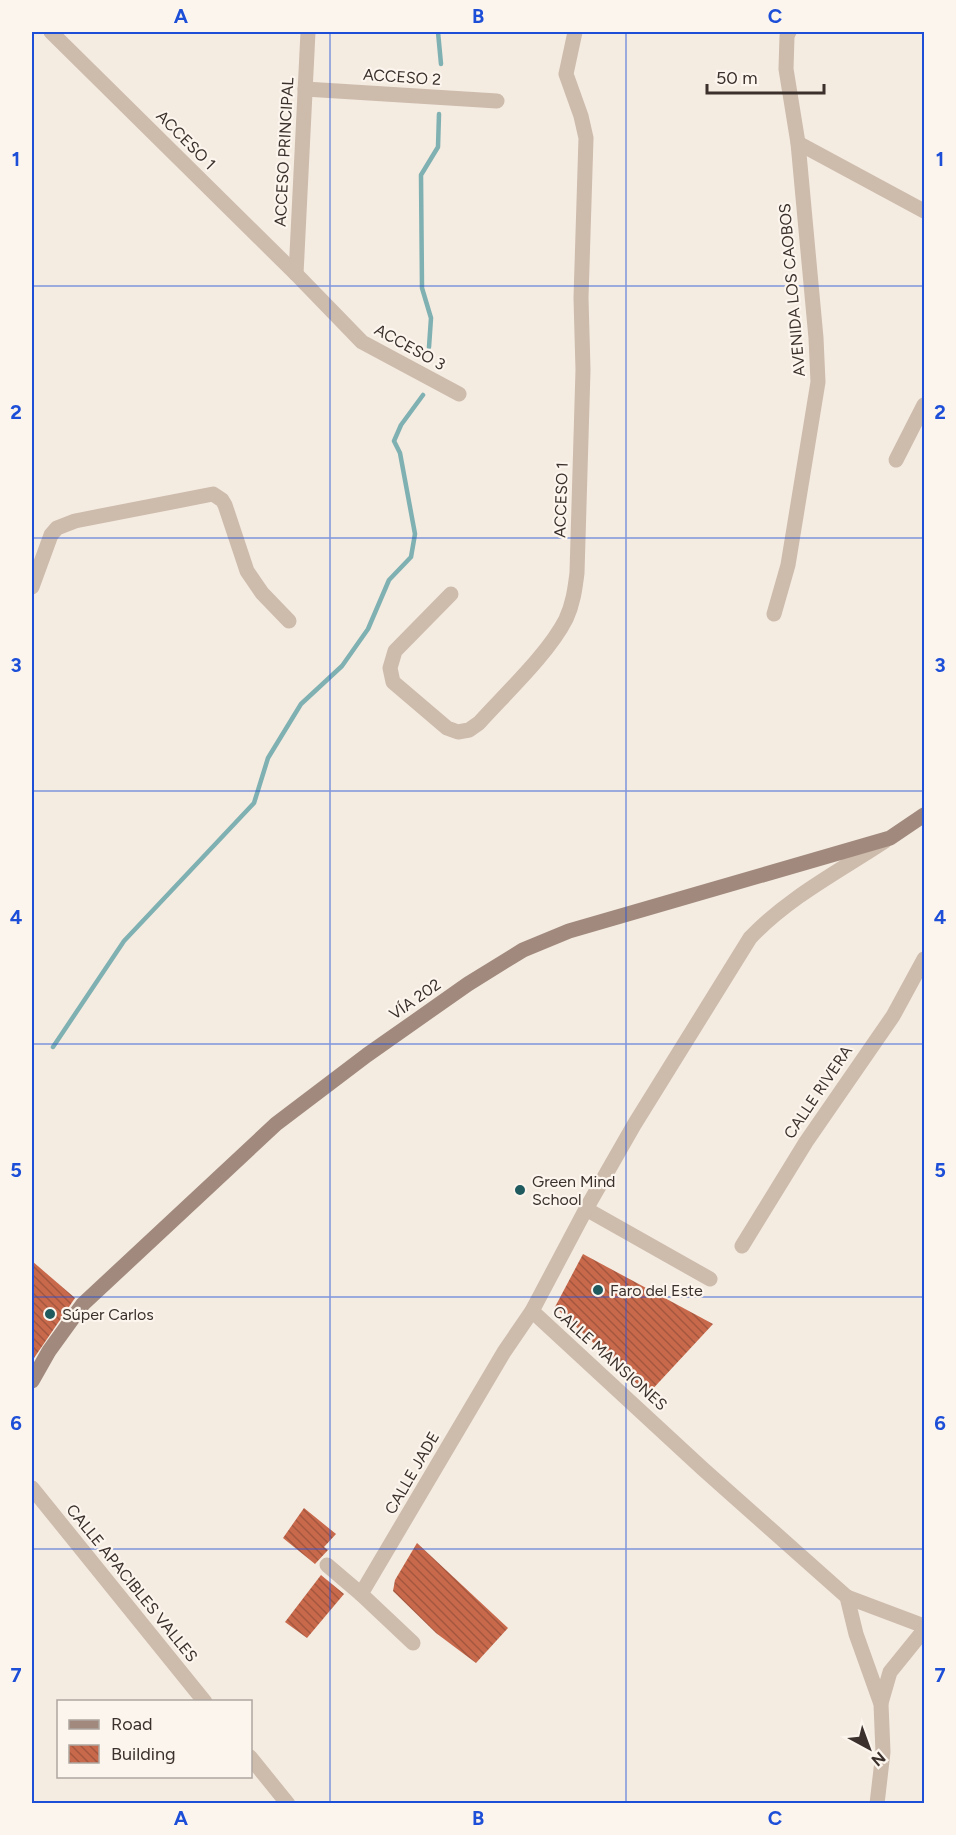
<svg xmlns="http://www.w3.org/2000/svg" width="956" height="1835" font-family="Figtree,sans-serif">
  <style>
    .lines { fill: none; stroke-linecap: round; stroke-linejoin: round }
    .stream { stroke: #7fb0b2; stroke-width: 4.5 }
    .building { fill: url(#building-back-hatch) }
    .minor { stroke: #cdbbac; stroke-width: 15 }
    .secondary { stroke: #a18a7d; stroke-width: 15 }
    .grid { fill: none; stroke: #1d4ed8; stroke-width: 1.5; stroke-opacity: 0.55 }
    .poi-dot { fill: #1f5a5e; stroke: #fbf5ee; stroke-width: 2 }
    .labels { text-anchor: middle; dominant-baseline: central; stroke-width: 4.5; stroke-linejoin: round; paint-order: stroke }
    .street-label { font-size: 16px; fill: #3b302b; stroke: #fbf5ee }
    .poi-label { font-size: 16px; fill: #3b302b; stroke: #fbf5ee; text-anchor: start }
    .neatline { fill: none; stroke: #1d4ed8; stroke-width: 2 }
    .grid-label { font-size: 20px; text-anchor: middle; font-weight: bold; fill: #1d4ed8 }
  </style>
  <defs>
    <pattern id="building-back-hatch" width="6" height="6" patternUnits="userSpaceOnUse" patternTransform="scale(1.5)"><rect width="6" height="6" fill="#c8694b"/><path d="M-1 5l2 2M0 0l6 6M5-1l2 2" fill="none" stroke="#a4573f"/></pattern>
  </defs>
  <rect width="100%" height="100%" fill="#f4ebe1"/>
  <g class="lines">
    <!-- stream -->
    <g class="stream">
      <polyline points="438,32 441,64"/>
      <polyline points="429,347 431,318 422,288 421,175 438,147 439,114"/>
      <polyline points="53,1047 124,941 254,803 268,758 301,704 342,666 368,629 389,580 411,557 415,534 400,453 394,441 401,425 423,395"/>
    </g>
  </g>
  <!-- building -->
  <g class="building">
    <polygon points="583,1254 713,1324 648,1394 555,1307"/>
    <polygon points="32,1261 75,1298 32,1361"/>
    <polygon points="304,1508 336,1534 324,1547 328,1550 315,1564 283,1538"/>
    <polygon points="417,1543 508,1628 476,1663 436,1633 393,1591 395,1580"/>
    <polygon points="321,1575 344,1594 307,1638 285,1622"/>
  </g>
  <g class="lines">
    <!-- minor -->
    <g class="minor">
      <polyline points="51,32 296,274 362,342 459,394"/>
      <polyline points="305,89 497,101"/>
      <polyline points="798,143 924,211"/>
      <polyline points="296,274 308,32"/>
      <polyline points="896,460 924,405"/>
      <polyline points="32,587 51,535 57,528 75,521 213,494 222,500 225,505 247,571 262,593 289,621"/>
      <path d="M451 594 395 651 390 668 393 682 447 728 458 732 469 730 479 723C505 694 549 653 566 619 573 604 575 589 577 573L583 370 581 298 586 138 581 116 566 74 575 32"/>
      <polyline points="774,614 788,565 818,382 816,338 798,143 786,69 787,36 789,32"/>
      <polyline points="586,1209 710,1279"/>
      <polyline points="742,1246 806,1142 893,1016 924,959"/>
      <polyline points="532,1311 703,1469 847,1597 856,1634 881,1704 883,1752 877,1804"/>
      <polyline points="32,1488 205,1702"/>
      <polyline points="327,1565 361,1594"/>
      <polyline points="847,1597 924,1626"/>
      <path d="M413 1643 361 1594 504 1352 532 1311 586 1209 634 1125 750 938C789 897 838 872 885 841"/>
      <polyline points="881,1703 890,1672 924,1630"/>
      <polyline points="250,1757 288,1804"/>
    </g>
    <!-- secondary -->
    <polyline class="secondary" points="32,1381 49,1351 83,1304 276,1124 367,1055 468,984 523,950 569,931 890,838 924,815"/>
  </g>
  <!-- grid -->
  <path class="grid" d="M330 32V1804M626 32V1804M32 286H924M32 538H924M32 791H924M32 1044H924M32 1297H924M32 1549H924"/>
  <!-- markers -->
  <g class="poi-dot">
    <circle cx="520" cy="1190" r="6"/>
    <circle cx="598" cy="1290" r="6"/>
    <circle cx="50" cy="1314" r="6"/>
  </g>
  <g class="labels">
    <!-- street labels -->
    <g class="street-label">
      <text transform="translate(402 77) rotate(4)">ACCESO 2</text>
      <text transform="translate(186 140) rotate(45)">ACCESO 1</text>
      <text transform="translate(284 152) rotate(-87)">ACCESO PRINCIPAL</text>
      <text transform="translate(792 290) rotate(-95)">AVENIDA LOS CAOBOS</text>
      <text transform="translate(410 347) rotate(29)">ACCESO 3</text>
      <text transform="translate(561 500) rotate(-88)">ACCESO 1</text>
      <text transform="translate(415 999) rotate(-35)">VÍA 202</text>
      <text transform="translate(818 1092) rotate(-56)">CALLE RIVERA</text>
      <text transform="translate(610 1358) rotate(42)">CALLE MANSIONES</text>
      <text transform="translate(412 1473) rotate(-60)">CALLE JADE</text>
      <text transform="translate(132 1583) rotate(51)">CALLE APACIBLES VALLES</text>
    </g>
    <!-- poi labels -->
    <g class="poi-label">
      <text x="532" y="1181">Green Mind<tspan x="532" dy="18">School</tspan></text>
      <text x="610" y="1290">Faro del Este</text>
      <text x="62" y="1314">Súper Carlos</text>
    </g>
  </g>
  <!-- border -->
  <rect width="956" height="1835" fill="none" stroke="#fbf5ee" stroke-width="66"/>
  <!-- legend -->
  <rect x="57" y="1700" width="195" height="78" fill="#fbf5ee" stroke="#aea6a0" stroke-width="1.5"/>
  <rect x="69" y="1720" width="30" height="9" fill="#a18a7d" stroke="#aea6a0" stroke-width="1.5"/>
  <text x="111" y="1730" font-size="18" fill="#3b302b">Road</text>
  <rect x="69" y="1745" width="30" height="18" fill="url(#building-back-hatch)" stroke="#aea6a0" stroke-width="1.5"/>
  <text x="111" y="1760" font-size="18" fill="#3b302b">Building</text>
  <!-- north arrow -->
  <g transform="translate(869 1748) rotate(139)" stroke="#fbf5ee" stroke-width="4.5" paint-order="stroke">
  <path d="M0-4.5L10 22L0 15L-10 22Z" fill="#3b302b"/>
  <text y="-9" font-size="16" font-weight="bold" text-anchor="middle" fill="#3b302b">N</text>
  </g>
  <!-- scale -->
  <path d="M707 84v9h117v-9" fill="none" stroke="#3b302b" stroke-width="3"/>
  <text x="716" y="84" font-size="18" fill="#3b302b" stroke="#fbf5ee" stroke-width="4.5" paint-order="stroke">50 m</text>
  <rect x="33" y="33" width="890" height="1769" class="neatline"/>
  <g class="grid-label">
    <text x="181" y="23">A</text>
    <text x="478" y="23">B</text>
    <text x="775" y="23">C</text>
    <text x="16" y="166">1</text>
    <text x="940" y="166">1</text>
    <text x="16" y="419">2</text>
    <text x="940" y="419">2</text>
    <text x="16" y="672">3</text>
    <text x="940" y="672">3</text>
    <text x="16" y="924">4</text>
    <text x="940" y="924">4</text>
    <text x="16" y="1177">5</text>
    <text x="940" y="1177">5</text>
    <text x="16" y="1430">6</text>
    <text x="940" y="1430">6</text>
    <text x="16" y="1682">7</text>
    <text x="940" y="1682">7</text>
    <text x="181" y="1825">A</text>
    <text x="478" y="1825">B</text>
    <text x="775" y="1825">C</text>
  </g>
</svg>
